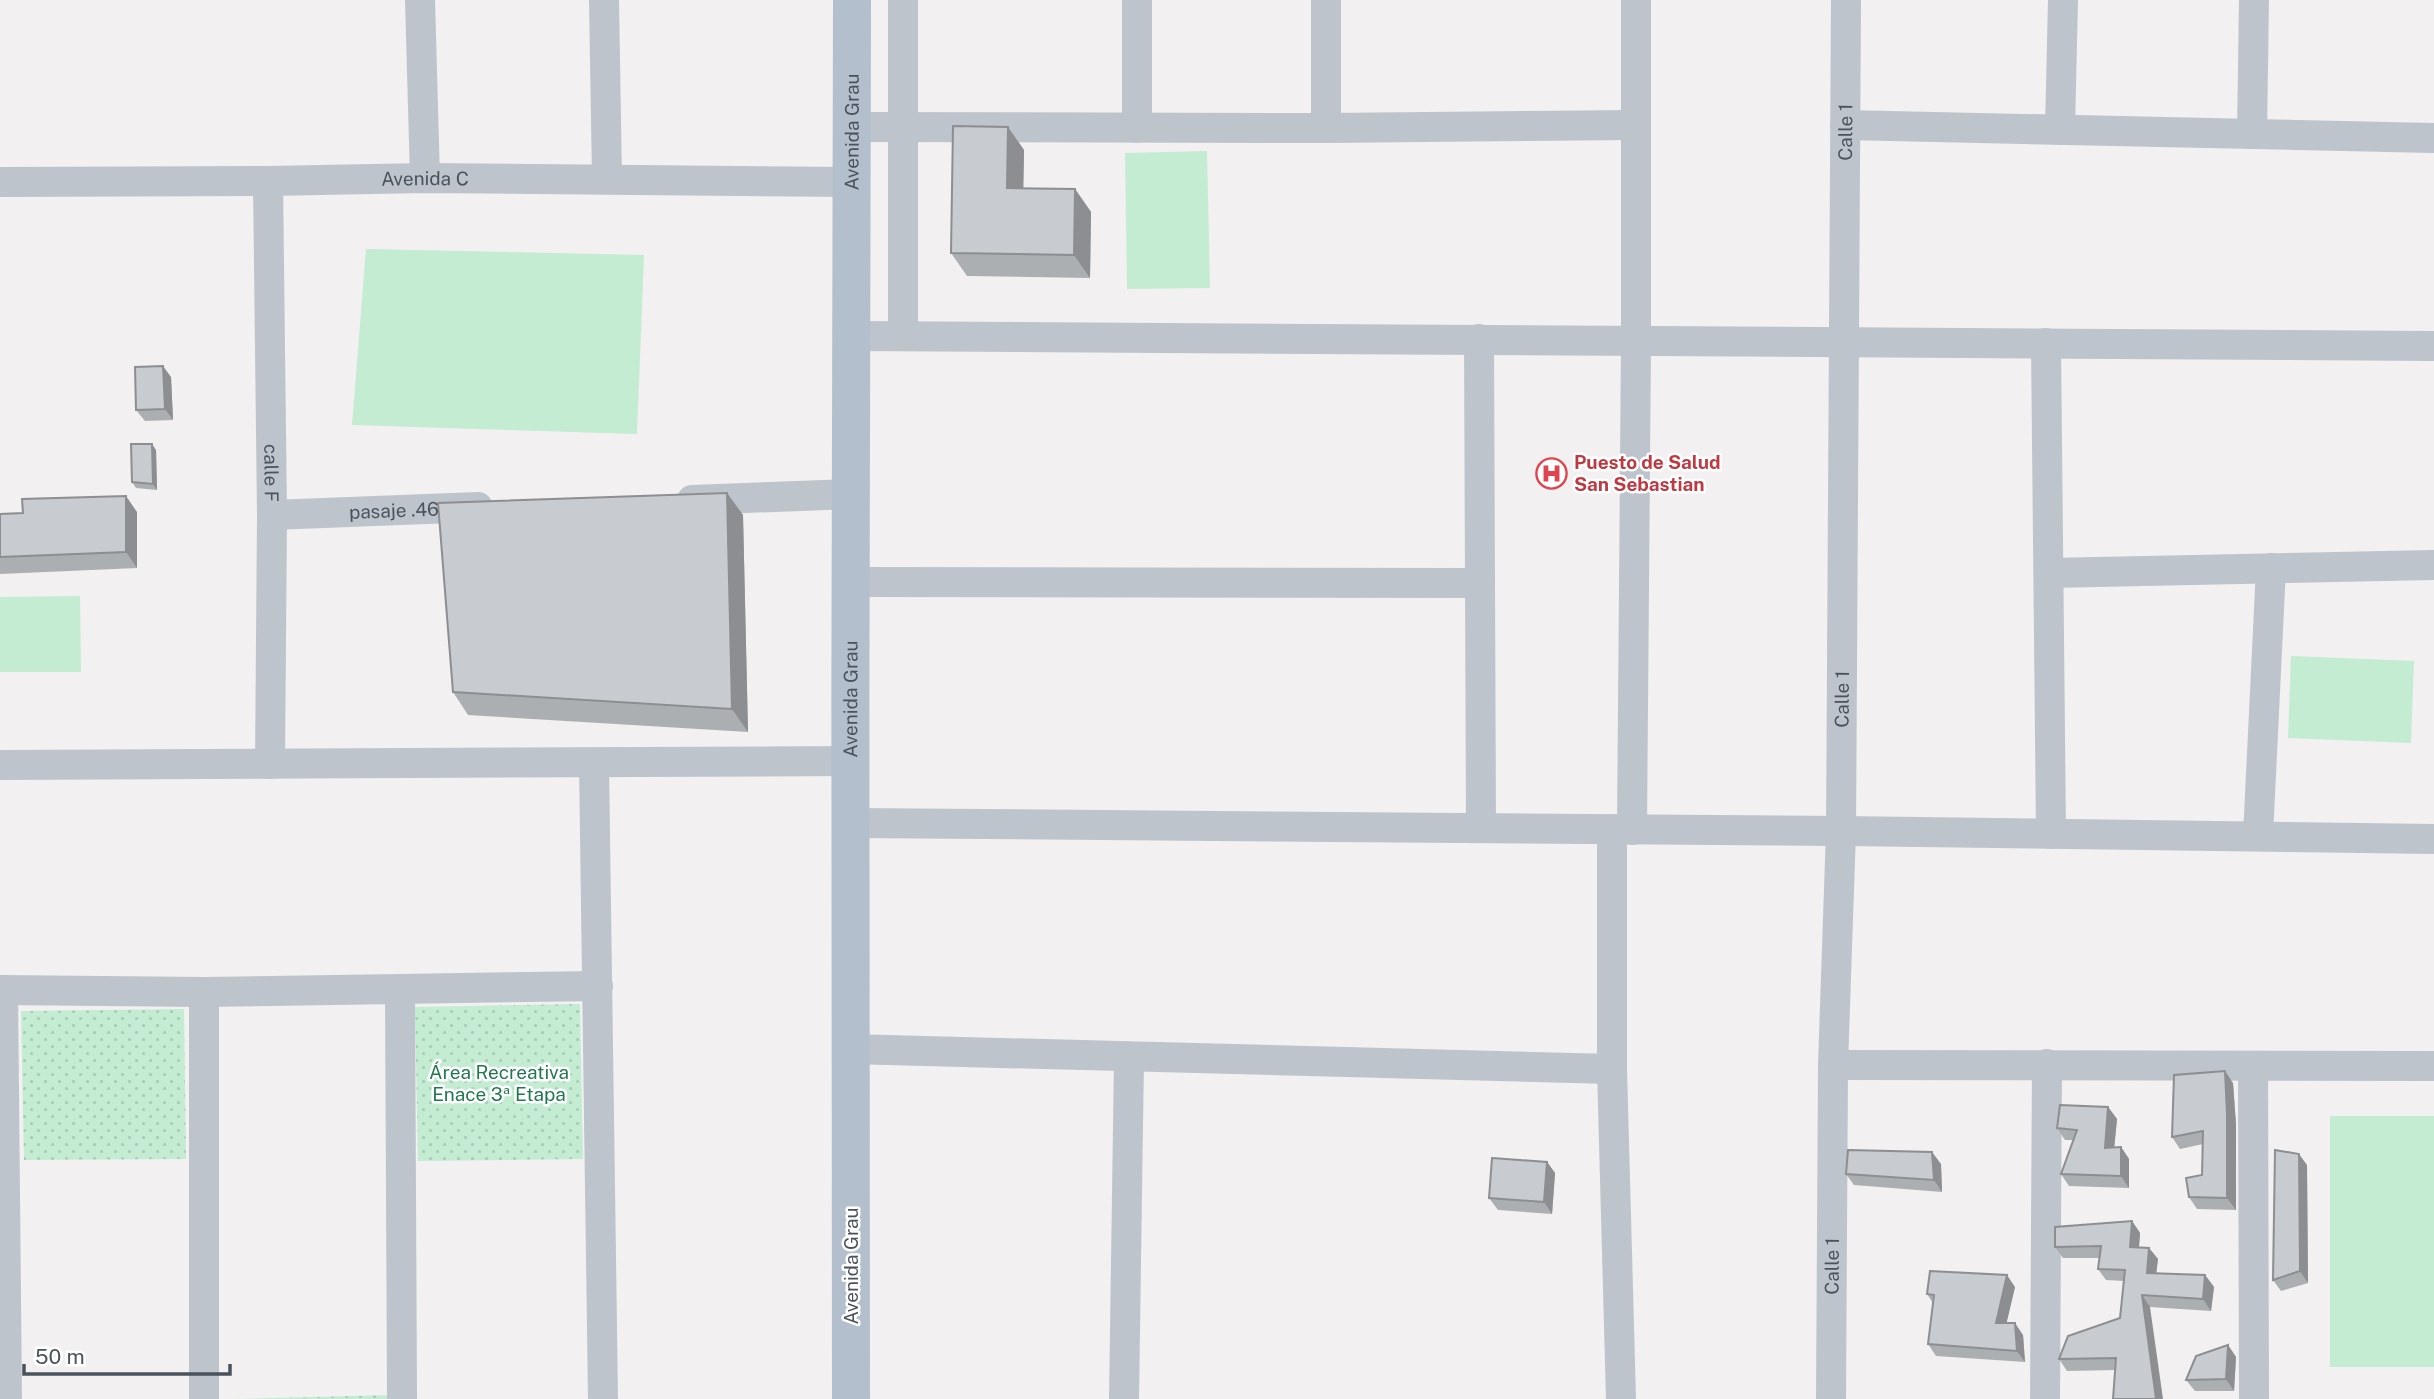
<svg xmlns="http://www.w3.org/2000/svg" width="2434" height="1399" font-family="'Public Sans',sans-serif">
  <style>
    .grass { fill: #c3ecd3 }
    .park { fill: url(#park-dots) }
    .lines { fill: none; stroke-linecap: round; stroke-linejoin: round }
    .minor { stroke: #bdc4cc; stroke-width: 30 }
    .major { stroke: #b3bfcc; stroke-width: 38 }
    .wall { fill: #acafb2 }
    .shaded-wall { fill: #8c8e91 }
    .building { fill: #c8cbcf; stroke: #8c8e91; stroke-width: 2 }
    .labels { text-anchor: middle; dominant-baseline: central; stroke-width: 5; stroke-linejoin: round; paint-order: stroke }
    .street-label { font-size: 19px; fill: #4a535c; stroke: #fff }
    .health-label { font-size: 19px; font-weight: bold; fill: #be3a42; stroke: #fff; text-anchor: start }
    .park-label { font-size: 19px; fill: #20784d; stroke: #fff }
  </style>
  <defs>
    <pattern id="park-dots" width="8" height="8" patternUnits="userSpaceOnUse" patternTransform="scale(1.75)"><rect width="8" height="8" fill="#c3ecd3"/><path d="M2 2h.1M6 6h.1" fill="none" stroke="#a9ccb8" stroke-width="1.8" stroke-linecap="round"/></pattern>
  </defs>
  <rect width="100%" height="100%" fill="#f2f0f0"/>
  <!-- grass -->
  <g class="grass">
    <polygon points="1207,151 1210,288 1127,289 1125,153"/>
    <polygon points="366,249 644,255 637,434 352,425"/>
    <polygon points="80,596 81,672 0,672 0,597"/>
    <polygon points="2291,656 2414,661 2411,743 2288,738"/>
    <rect x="2330" y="1116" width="104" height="251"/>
  </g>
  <!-- park -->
  <g class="park">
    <polygon points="580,1004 583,1159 418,1161 415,1007"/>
    <polygon points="184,1009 186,1159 24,1160 21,1011"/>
    <polygon points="393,1395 393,1399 232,1399"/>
  </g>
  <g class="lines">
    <!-- minor -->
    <g class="minor">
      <polyline points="420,0 425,178"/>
      <polyline points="604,0 607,178"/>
      <polyline points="1326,0 1326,128"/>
      <polyline points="1845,125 2434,138"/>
      <polyline points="851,127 1326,128 1635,125"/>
      <polyline points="1137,128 1137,0"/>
      <polyline points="2060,130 2063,0"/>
      <polyline points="2252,134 2254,0"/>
      <path id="s1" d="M268 181 272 515 270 764"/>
      <path id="s2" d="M0 182 268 181 425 178 851 182"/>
      <polyline points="851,336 2434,346"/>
      <polyline points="903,336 903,0"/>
      <polyline points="1479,339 1481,828"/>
      <polyline points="2046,343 2051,834"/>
      <polyline points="692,500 852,494"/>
      <path id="s3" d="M272 515 478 507"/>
      <polyline points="2049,573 2434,565"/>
      <polyline points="851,582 1480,583"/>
      <polyline points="594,764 603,1399"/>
      <polyline points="0,765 850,761"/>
      <polyline points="850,823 1841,831 2434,839"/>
      <polyline points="1612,829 1612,1069 1621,1399"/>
      <polyline points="1632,830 1636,342 1636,0"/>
      <polyline points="2258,836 2271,568"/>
      <polyline points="0,990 204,992 598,986"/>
      <polyline points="3,990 7,1399"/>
      <polyline points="400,990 402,1399"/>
      <polyline points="204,992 204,1399"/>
      <polyline points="850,1049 1612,1069"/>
      <polyline points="1833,1065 2434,1066"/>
      <polyline points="2253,1066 2254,1399"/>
      <polyline points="1124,1399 1129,1058"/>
      <path id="s4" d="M1831 1399 1833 1065 1841 831 1846 0"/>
      <polyline points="2045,1399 2047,1064"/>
    </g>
    <!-- major -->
    <path class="major" id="s5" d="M851 1399C849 933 851 466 852 0"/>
  </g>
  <!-- wall -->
  <g class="wall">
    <polygon points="1008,127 1024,150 1023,188 1075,189 1091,212 1090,278 967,276 951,253"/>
    <polygon points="171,377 173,420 145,421 136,410"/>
    <polygon points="156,450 157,490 136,488 132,482"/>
    <polygon points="727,493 743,515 748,732 468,715 453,692"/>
    <polygon points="137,512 137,568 0,574 0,514"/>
    <polygon points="2233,1083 2236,1125 2236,1210 2197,1209 2189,1197 2202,1175 2203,1144 2180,1149 2172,1137"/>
    <polygon points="2108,1107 2117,1119 2114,1148 2121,1147 2129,1159 2129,1188 2069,1186 2061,1174 2073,1140 2065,1140 2057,1128"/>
    <polygon points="1547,1162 1555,1173 1552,1214 1498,1210 1489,1198"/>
    <polygon points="1941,1164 1942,1192 1854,1185 1846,1174"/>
    <polygon points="2307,1165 2308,1283 2281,1291 2273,1280"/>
    <polygon points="2132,1221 2140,1233 2139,1247 2149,1248 2158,1259 2156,1273 2205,1275 2214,1287 2211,1311 2150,1307 2115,1370 2067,1371 2059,1359 2120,1318 2124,1281 2106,1280 2098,1269 2099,1258 2063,1258 2055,1247"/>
    <polygon points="2015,1287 2006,1323 2023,1335 2025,1362 1936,1356 1928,1344 1933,1303 1927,1294"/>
    <polygon points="2228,1345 2236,1357 2234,1391 2195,1391 2186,1380"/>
  </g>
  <!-- shaded-wall -->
  <g class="shaded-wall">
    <polygon points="1008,127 1024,150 1023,211 1007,188"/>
    <polygon points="1075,189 1091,212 1090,278 1074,255"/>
    <polygon points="163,366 171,377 173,420 165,409"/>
    <polygon points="152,444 156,450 157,490 153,484"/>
    <polygon points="727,493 743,515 748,732 732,709"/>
    <polygon points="126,496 137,512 137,568 126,552"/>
    <polygon points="2225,1071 2233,1083 2236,1125 2236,1210 2227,1198"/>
    <polygon points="2108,1107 2117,1119 2113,1160 2105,1148"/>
    <polygon points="2121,1147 2129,1159 2129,1188 2121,1176"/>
    <polygon points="1932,1152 1941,1164 1942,1192 1934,1180"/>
    <polygon points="2299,1154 2307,1165 2308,1283 2300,1271"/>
    <polygon points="1547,1162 1555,1173 1552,1214 1544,1202"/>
    <polygon points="2132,1221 2140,1233 2138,1259 2130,1247"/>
    <polygon points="2149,1248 2158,1259 2155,1284 2147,1273"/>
    <polygon points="2007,1275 2015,1287 2004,1334 1996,1323"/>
    <polygon points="2205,1275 2214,1287 2211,1311 2203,1299"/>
    <polygon points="2142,1295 2150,1307 2163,1399 2156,1399"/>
    <polygon points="2015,1323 2023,1335 2025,1362 2017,1351"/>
    <polygon points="2228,1345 2236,1357 2234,1391 2226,1379"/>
  </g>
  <!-- building -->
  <g class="building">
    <polygon points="953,126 1008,127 1007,188 1075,189 1074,255 951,253"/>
    <polygon points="163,366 165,409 136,410 135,367"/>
    <polygon points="131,444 152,444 153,484 132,482"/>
    <polygon points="727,493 732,709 453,692 438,503"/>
    <polygon points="126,496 126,552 0,557 0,514 23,513 22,499"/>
    <polygon points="2225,1071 2227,1114 2227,1198 2189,1197 2186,1178 2202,1175 2203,1131 2172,1137 2174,1075"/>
    <polygon points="2060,1105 2108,1107 2105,1148 2121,1147 2121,1176 2061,1174 2077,1130 2057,1128"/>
    <polygon points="1848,1150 1932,1152 1934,1180 1846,1174"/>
    <polygon points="2275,1150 2299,1154 2300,1271 2273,1280"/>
    <polygon points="1492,1158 1547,1162 1544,1202 1489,1198"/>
    <polygon points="2132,1221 2130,1247 2149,1248 2147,1273 2205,1275 2203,1299 2142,1295 2156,1399 2113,1399 2116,1358 2059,1359 2068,1336 2120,1318 2125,1270 2098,1269 2101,1246 2055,1247 2055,1227"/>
    <polygon points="1930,1271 2007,1275 1996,1323 2015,1323 2017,1351 1928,1344 1934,1295 1927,1294"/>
    <polygon points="2228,1345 2226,1379 2186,1380 2196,1356"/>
  </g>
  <!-- icons -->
  <defs>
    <symbol id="hospital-ring" viewBox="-11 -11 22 22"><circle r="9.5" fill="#fff" stroke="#e0444e" stroke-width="1.5"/><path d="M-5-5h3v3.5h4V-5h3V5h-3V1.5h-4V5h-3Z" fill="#e0444e"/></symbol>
  </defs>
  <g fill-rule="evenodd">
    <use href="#hospital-ring" x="1534" y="456" width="35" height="35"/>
  </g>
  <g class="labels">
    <!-- street labels -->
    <g class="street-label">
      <text stroke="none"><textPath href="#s5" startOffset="1267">Avenida Grau</textPath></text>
      <text stroke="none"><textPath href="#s4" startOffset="1267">Calle 1</textPath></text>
      <text stroke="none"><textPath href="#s2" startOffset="425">Avenida C</textPath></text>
      <text stroke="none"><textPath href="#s1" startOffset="292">calle F</textPath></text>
      <text stroke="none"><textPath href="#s3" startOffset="122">pasaje .46</textPath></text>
      <text stroke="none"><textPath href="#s5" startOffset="700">Avenida Grau</textPath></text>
      <text stroke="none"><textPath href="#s4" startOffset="700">Calle 1</textPath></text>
      <text transform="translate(851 1266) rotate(-90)">Avenida Grau</text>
      <text stroke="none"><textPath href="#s4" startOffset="133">Calle 1</textPath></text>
    </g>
    <!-- health labels -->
    <g class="health-label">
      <text x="1574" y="462">Puesto de Salud<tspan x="1574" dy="22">San Sebastian</tspan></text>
    </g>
    <!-- park labels -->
    <g class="park-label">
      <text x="499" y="1072">Área Recreativa<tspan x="499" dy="22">Enace 3ª Etapa</tspan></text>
    </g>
  </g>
  <!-- scale -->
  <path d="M24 1364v10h206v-10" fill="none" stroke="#4a535c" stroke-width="3.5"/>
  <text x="35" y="1364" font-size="21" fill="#4a535c" stroke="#ffffff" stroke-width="5" paint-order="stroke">50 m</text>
</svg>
